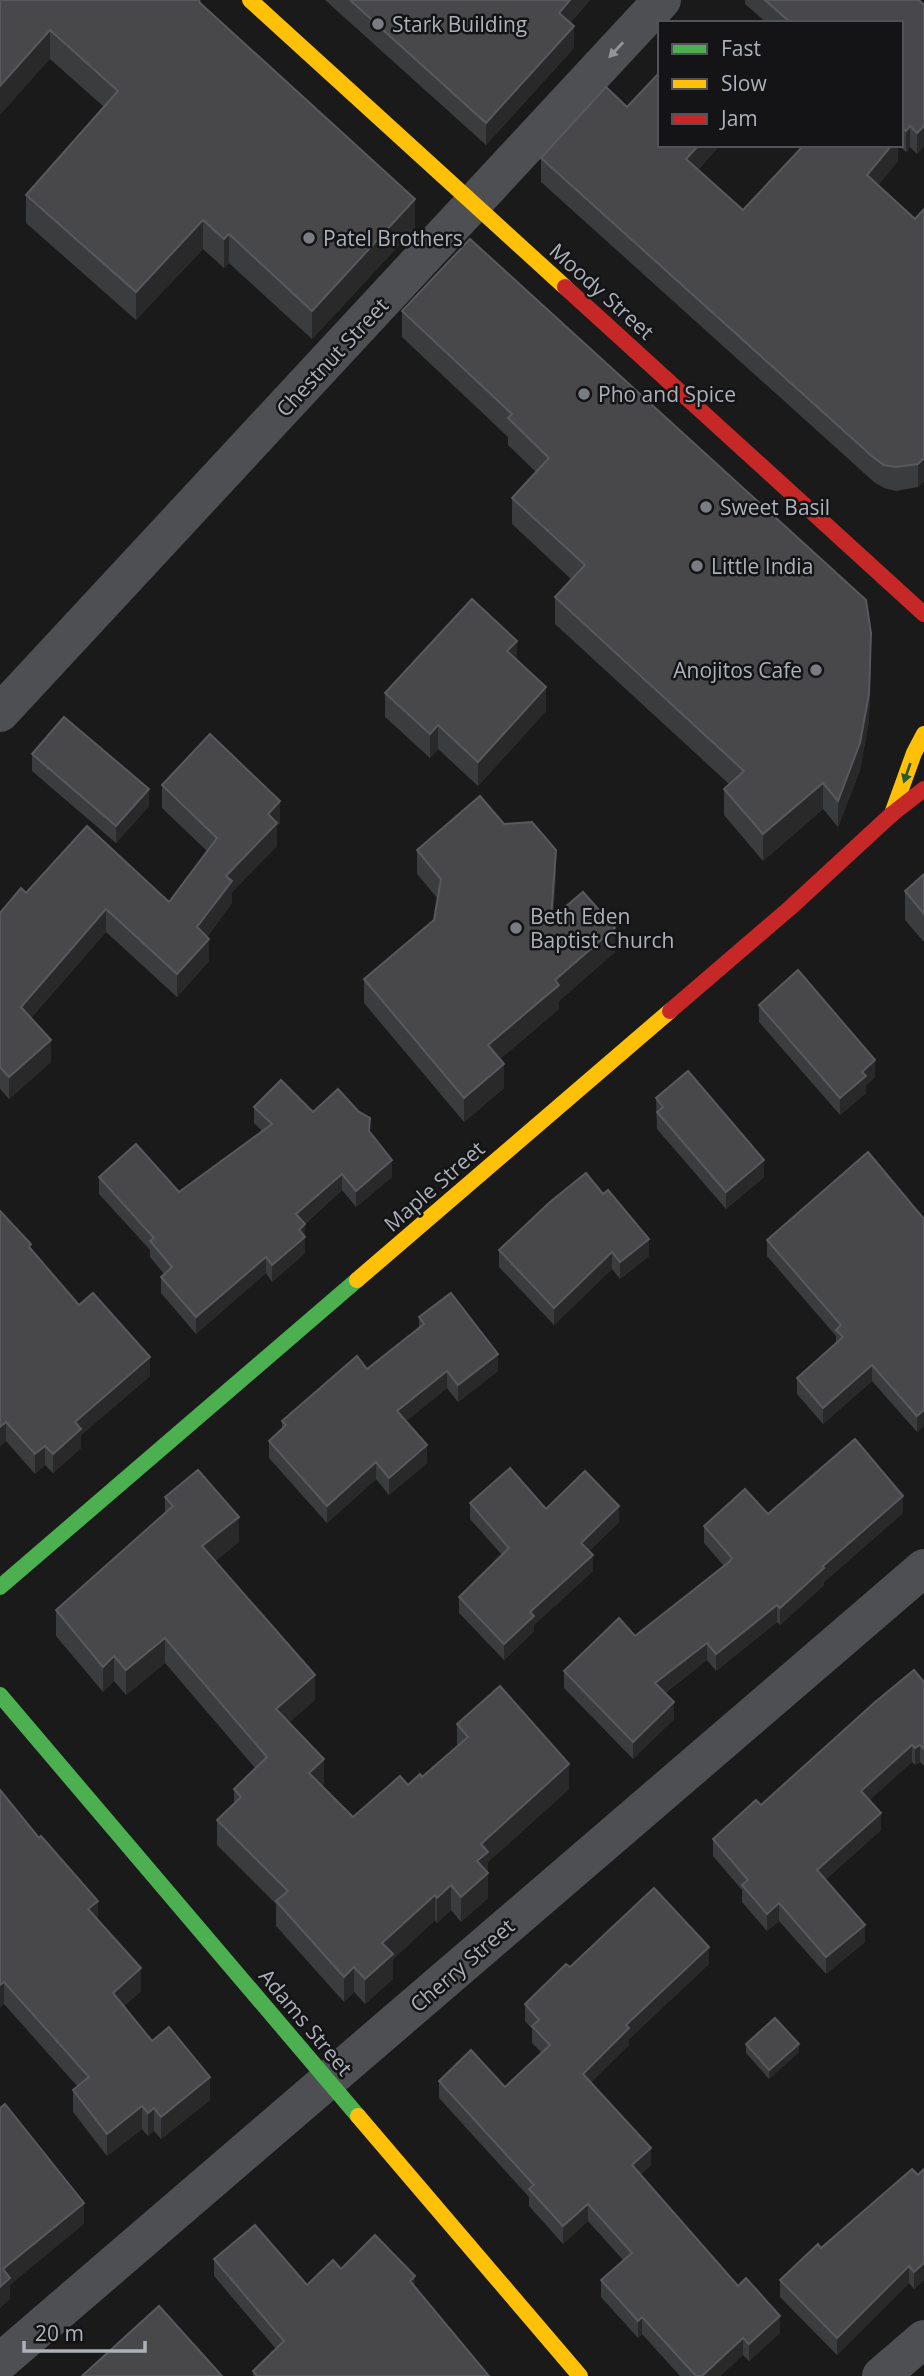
<svg xmlns="http://www.w3.org/2000/svg" width="924" height="2376" font-family="'Open Sans',sans-serif">
  <style>
    .lines { fill: none; stroke-linecap: round; stroke-linejoin: round }
    .street { stroke: #4e4f53; stroke-width: 38 }
    .fast { stroke: #4caf50; stroke-width: 16 }
    .slow { stroke: #ffc107; stroke-width: 16 }
    .jam { stroke: #c62828; stroke-width: 16 }
    .wall { fill: #3b3c3d }
    .shaded-wall { fill: #29292a }
    .building { fill: #48484b; stroke: #57595c; stroke-width: 2 }
    .oneway { fill: #90949b }
    .oneway2 { fill: #2d5a30 }
    .poi-dot { fill: #797c82; stroke: #141416; stroke-width: 2.5 }
    .labels { text-anchor: middle; dominant-baseline: central; stroke-width: 5; stroke-linejoin: round; paint-order: stroke }
    .poi-label { font-size: 21px; fill: #acb1ba; stroke: #141416; text-anchor: start }
    .street-label { font-size: 21px; fill: #acb1ba; stroke: #141416 }
  </style>
  <rect width="100%" height="100%" fill="#1a1a1a"/>
  <g class="lines">
    <!-- street -->
    <g class="street">
      <polyline points="0,713 662,0"/>
      <polyline points="0,2362 924,1568"/>
      <polyline points="881,2376 924,2339"/>
    </g>
    <!-- fast -->
    <g class="fast">
      <polyline points="0,1587 357,1280"/>
      <polyline points="0,1695 358,2116"/>
    </g>
    <!-- slow -->
    <g class="slow">
      <polyline points="250,0 565,287"/>
      <polyline points="892,814 914,753 924,734"/>
      <polyline points="357,1280 670,1011"/>
      <polyline points="358,2116 580,2376"/>
    </g>
    <!-- jam -->
    <g class="jam">
      <polyline points="565,287 924,614"/>
      <polyline points="670,1011 790,908 892,814 924,789"/>
    </g>
  </g>
  <!-- wall -->
  <g class="wall">
    <polygon points="0,0 200,3 415,228 312,339 229,263 224,268 203,249 136,320 26,223 26,195 104,107 50,59"/>
    <polygon points="325,0 590,0 570,23 574,48 486,145"/>
    <polygon points="745,0 919,0 917,154 910,147 906,152 898,145 901,145 901,23 767,23 745,4"/>
    <polygon points="660,145 720,145 698,170 743,210 898,145 898,161 878,185 915,219 924,209 924,481 918,487 896,491 884,488 874,482 541,182 541,158"/>
    <polygon points="402,311 871,660 869,721 860,770 838,827 823,809 763,861 724,815 724,789 729,784 555,624 555,597 572,580 512,524 512,498 536,472 508,445 508,437 402,337"/>
    <polygon points="517,660 546,711 478,786 438,749 430,758 385,717 385,693"/>
    <polygon points="32,754 149,806 116,843 32,771"/>
    <polygon points="162,785 280,823 277,826 277,846 232,892 232,903 207,937 209,961 177,997 106,932 31,1018 51,1062 9,1099 0,1089 0,913 26,893 169,902 207,851 162,808"/>
    <polygon points="504,824 556,874 553,917 615,952 559,1001 559,1009 500,1059 504,1088 464,1122 364,1003 364,979 434,920 438,899 417,874 417,850"/>
    <polygon points="924,874 924,942 905,920 905,891"/>
    <polygon points="759,1005 875,1077 866,1085 866,1093 840,1115 759,1022"/>
    <polygon points="656,1098 764,1177 726,1209 657,1129"/>
    <polygon points="254,1107 313,1112 370,1132 392,1177 356,1207 342,1190 305,1224 305,1253 272,1282 266,1273 196,1334 161,1293 161,1277 164,1274 150,1257 150,1250 99,1194 99,1177 179,1192 262,1131 254,1123"/>
    <polygon points="550,1202 649,1256 620,1279 612,1269 554,1325 499,1267 499,1250"/>
    <polygon points="0,1211 79,1305 150,1376 81,1435 81,1448 53,1473 45,1465 35,1474 6,1441 0,1446"/>
    <polygon points="924,1219 924,1426 917,1432 872,1381 823,1424 797,1394 797,1378 836,1343 836,1336 767,1256 767,1240"/>
    <polygon points="419,1317 498,1371 458,1402 447,1388 406,1421 427,1463 389,1495 376,1479 327,1523 269,1458 269,1441 282,1429 282,1421 367,1369 419,1329"/>
    <polygon points="165,1497 239,1542 215,1561 315,1700 289,1722 324,1784 322,1786 353,1817 422,1777 457,1746 457,1724 569,1789 488,1862 488,1898 461,1922 451,1910 437,1923 435,1920 393,1959 393,1979 365,2004 354,1992 344,2002 276,1926 276,1904 217,1845 217,1820 234,1804 234,1789 255,1768 165,1663 126,1695 114,1681 103,1692 56,1636 56,1610 165,1513"/>
    <polygon points="470,1503 546,1509 619,1522 589,1551 593,1571 534,1625 534,1631 504,1660 459,1613 459,1597 502,1555 470,1519"/>
    <polygon points="903,1513 824,1582 824,1585 780,1625 777,1622 716,1671 707,1660 665,1693 674,1719 633,1759 564,1688 564,1671 635,1636 724,1566 704,1543 704,1526 768,1514"/>
    <polygon points="924,1682 924,1766 920,1762 915,1765 912,1762 869,1800 881,1830 825,1880 865,1942 826,1974 779,1921 767,1931 742,1902 742,1890 713,1856 713,1839 761,1805"/>
    <polygon points="0,1790 98,1921 141,1991 124,2006 152,2041 210,2100 161,2139 154,2131 148,2136 142,2129 107,2156 73,2112 73,2090 77,2086 4,2004"/>
    <polygon points="709,1964 629,2039 629,2045 591,2082 651,2165 640,2175 780,2333 749,2361 743,2355 720,2376 680,2376 642,2334 638,2338 601,2297 601,2280 623,2260 588,2221 563,2244 529,2206 529,2197 439,2098 439,2081 505,2087 542,2053 532,2043 532,2029 525,2021 525,2004 570,1967"/>
    <polygon points="746,2044 799,2052 769,2079 746,2053"/>
    <polygon points="924,2169 924,2280 914,2289 909,2283 837,2355 780,2297 780,2280"/>
    <polygon points="214,2259 307,2285 341,2269 415,2287 489,2376 253,2376 253,2371 276,2349 214,2276"/>
  </g>
  <!-- shaded-wall -->
  <g class="shaded-wall">
    <polygon points="570,0 590,0 559,35 559,13"/>
    <polygon points="574,26 574,48 486,145 486,123"/>
    <polygon points="50,30 50,59 0,115 0,86"/>
    <polygon points="910,126 910,147 906,152 906,131"/>
    <polygon points="924,126 924,147 917,154 917,133"/>
    <polygon points="699,145 720,145 686,183 686,159"/>
    <polygon points="892,145 898,145 898,161 867,199 867,175"/>
    <polygon points="415,199 415,228 312,339 312,311"/>
    <polygon points="203,220 203,249 136,320 136,292"/>
    <polygon points="229,234 229,263 224,268 224,239"/>
    <polygon points="924,458 924,481 918,487 918,464"/>
    <polygon points="871,633 869,721 860,770 838,827 838,801"/>
    <polygon points="517,641 517,665 507,651"/>
    <polygon points="546,687 546,711 478,786 478,762"/>
    <polygon points="438,725 438,749 430,758 430,734"/>
    <polygon points="823,783 823,809 763,861 763,834"/>
    <polygon points="149,789 149,806 116,843 116,826"/>
    <polygon points="280,801 280,823 277,826 277,846 232,892 232,903 197,950 197,927 226,876 268,814"/>
    <polygon points="556,850 556,874 551,943 551,919"/>
    <polygon points="106,909 106,932 21,1029 21,1007"/>
    <polygon points="615,928 615,952 559,1001 559,1009 488,1069 488,1045 555,980"/>
    <polygon points="209,939 209,961 177,997 177,974"/>
    <polygon points="51,1040 51,1062 9,1099 9,1077"/>
    <polygon points="875,1060 875,1077 866,1085 866,1093 840,1115 840,1098 862,1072"/>
    <polygon points="504,1064 504,1088 464,1122 464,1098"/>
    <polygon points="392,1160 392,1177 356,1207 356,1191"/>
    <polygon points="764,1160 764,1177 726,1209 726,1192"/>
    <polygon points="342,1174 342,1190 296,1231 296,1214"/>
    <polygon points="305,1224 305,1253 272,1282 272,1265 299,1230"/>
    <polygon points="649,1239 649,1256 620,1279 620,1262"/>
    <polygon points="612,1252 612,1269 554,1325 554,1308"/>
    <polygon points="266,1257 266,1273 196,1334 196,1317"/>
    <polygon points="498,1354 498,1371 458,1402 458,1385"/>
    <polygon points="150,1357 150,1376 81,1435 81,1448 53,1473 53,1454 75,1422"/>
    <polygon points="872,1365 872,1381 823,1424 823,1408"/>
    <polygon points="447,1371 447,1388 397,1428 397,1411"/>
    <polygon points="924,1410 924,1426 917,1432 917,1416"/>
    <polygon points="6,1422 6,1441 0,1446 0,1427"/>
    <polygon points="427,1445 427,1463 389,1495 389,1478"/>
    <polygon points="45,1446 45,1465 35,1474 35,1454"/>
    <polygon points="376,1462 376,1479 327,1523 327,1506"/>
    <polygon points="903,1496 903,1513 824,1582 824,1585 780,1625 780,1608 823,1566"/>
    <polygon points="619,1506 619,1522 581,1559 581,1543"/>
    <polygon points="239,1517 239,1542 202,1571 202,1546"/>
    <polygon points="593,1555 593,1571 534,1625 534,1631 504,1660 504,1644 530,1612"/>
    <polygon points="777,1605 777,1622 716,1671 716,1654"/>
    <polygon points="165,1638 165,1663 126,1695 126,1670"/>
    <polygon points="707,1643 707,1660 655,1700 655,1683"/>
    <polygon points="114,1656 114,1681 103,1692 103,1667"/>
    <polygon points="315,1675 315,1700 276,1734 276,1709"/>
    <polygon points="674,1702 674,1719 633,1759 633,1742"/>
    <polygon points="912,1745 912,1762 861,1808 861,1791"/>
    <polygon points="920,1745 920,1762 915,1765 915,1748"/>
    <polygon points="324,1759 324,1784 309,1798 309,1773"/>
    <polygon points="569,1764 569,1789 488,1862 488,1898 461,1922 461,1897 477,1861 481,1844"/>
    <polygon points="881,1813 881,1830 817,1887 817,1870"/>
    <polygon points="451,1885 451,1910 437,1923 437,1898"/>
    <polygon points="435,1895 435,1920 393,1959 393,1979 365,2004 365,1979 382,1943"/>
    <polygon points="98,1901 98,1923 88,1909"/>
    <polygon points="779,1903 779,1921 767,1931 767,1914"/>
    <polygon points="865,1925 865,1942 826,1974 826,1957"/>
    <polygon points="709,1947 709,1964 629,2039 629,2045 583,2091 583,2074 626,2025"/>
    <polygon points="354,1967 354,1992 344,2002 344,1977"/>
    <polygon points="141,1968 141,1991 113,2015 113,1993"/>
    <polygon points="4,1982 4,2004 0,2008 0,1985"/>
    <polygon points="799,2044 799,2052 769,2079 769,2070"/>
    <polygon points="210,2077 210,2100 161,2139 161,2117"/>
    <polygon points="142,2106 142,2129 107,2156 107,2134"/>
    <polygon points="154,2108 154,2131 148,2136 148,2113"/>
    <polygon points="651,2148 651,2165 632,2182 632,2165"/>
    <polygon points="84,2203 84,2224 10,2285 10,2299 0,2308 0,2287 3,2269"/>
    <polygon points="588,2204 588,2221 563,2244 563,2226"/>
    <polygon points="924,2263 924,2280 914,2289 914,2272"/>
    <polygon points="909,2266 909,2283 837,2355 837,2338"/>
    <polygon points="415,2276 415,2293 410,2281"/>
    <polygon points="780,2316 780,2333 749,2361 749,2344"/>
    <polygon points="642,2317 642,2334 638,2338 638,2321"/>
    <polygon points="743,2338 743,2355 720,2376 702,2376"/>
  </g>
  <!-- building -->
  <g class="building">
    <polygon points="0,0 199,0 200,3 415,199 312,311 229,234 224,239 203,220 136,292 26,195 118,91 50,30 0,86"/>
    <polygon points="350,0 570,0 559,13 574,26 486,123"/>
    <polygon points="765,0 919,0 924,5 924,126 917,133 910,126 906,131 901,127 901,23 791,23"/>
    <polygon points="660,72 660,145 699,145 686,159 743,210 804,145 892,145 867,175 915,219 924,209 924,458 918,464 896,467 884,465 874,458 541,158 606,87 627,107"/>
    <polygon points="470,239 866,600 871,633 869,694 860,743 838,801 823,783 763,834 724,789 744,771 555,597 585,565 512,498 549,458 508,418 512,414 402,311"/>
    <polygon points="472,599 517,641 507,651 546,687 478,762 438,725 430,734 385,693"/>
    <polygon points="64,717 149,789 116,826 32,754"/>
    <polygon points="210,734 280,801 268,814 277,823 226,876 232,881 197,927 209,939 177,974 106,909 21,1007 51,1040 9,1077 0,1067 0,913 21,888 26,893 87,826 169,902 217,838 162,785"/>
    <polygon points="480,796 504,824 532,822 556,850 551,919 583,892 615,928 555,980 559,985 488,1045 504,1064 464,1098 364,979 434,920 441,879 417,850"/>
    <polygon points="924,874 924,914 905,891"/>
    <polygon points="798,970 875,1060 862,1072 866,1076 840,1098 759,1005"/>
    <polygon points="688,1071 764,1160 726,1192 657,1112 663,1107 656,1098"/>
    <polygon points="281,1080 313,1112 338,1089 358,1111 370,1118 369,1131 392,1160 356,1191 342,1174 296,1214 305,1224 299,1230 305,1237 272,1265 266,1257 196,1317 161,1277 172,1267 150,1241 154,1238 99,1177 136,1144 179,1192 272,1124 254,1107"/>
    <polygon points="868,1152 924,1219 924,1410 917,1416 872,1365 823,1408 797,1378 843,1337 836,1330 841,1325 767,1240"/>
    <polygon points="586,1173 603,1194 608,1190 649,1239 620,1262 612,1252 554,1308 499,1250 550,1202"/>
    <polygon points="0,1211 31,1244 29,1247 79,1305 93,1293 150,1357 75,1422 81,1429 53,1454 45,1446 35,1454 6,1422 0,1427"/>
    <polygon points="451,1293 498,1354 458,1385 447,1371 397,1411 427,1445 389,1478 376,1462 327,1506 269,1441 286,1425 282,1421 357,1356 367,1369 424,1324 419,1317"/>
    <polygon points="855,1439 903,1496 823,1566 824,1568 780,1608 777,1605 716,1654 707,1643 655,1683 674,1702 633,1742 564,1671 619,1618 635,1636 729,1562 732,1558 704,1526 745,1489 768,1514"/>
    <polygon points="510,1468 546,1509 585,1471 619,1506 581,1543 593,1555 530,1612 534,1616 504,1644 459,1597 509,1548 470,1503"/>
    <polygon points="198,1470 239,1517 202,1546 315,1675 276,1709 324,1759 309,1773 353,1817 400,1776 408,1785 420,1774 422,1777 468,1737 457,1724 500,1686 569,1764 481,1844 488,1852 477,1861 488,1873 461,1897 451,1885 437,1898 435,1895 382,1943 393,1954 365,1979 354,1967 344,1977 276,1901 288,1891 217,1820 241,1797 234,1789 267,1757 165,1638 126,1670 114,1656 103,1667 56,1610 173,1506 165,1497"/>
    <polygon points="914,1670 924,1682 924,1749 920,1745 915,1748 912,1745 861,1791 881,1813 817,1870 865,1925 826,1957 779,1903 767,1914 742,1885 748,1880 713,1839 756,1800 761,1805 874,1703"/>
    <polygon points="0,1790 39,1838 41,1836 98,1901 88,1909 141,1968 113,1993 152,2041 169,2027 210,2077 161,2117 154,2108 148,2113 142,2106 107,2134 73,2090 89,2077 4,1982 0,1985"/>
    <polygon points="654,1888 709,1947 626,2025 629,2028 583,2074 651,2148 632,2165 738,2286 746,2278 780,2316 749,2344 743,2338 702,2376 696,2376 642,2317 638,2321 601,2280 632,2253 588,2204 563,2226 529,2189 534,2185 439,2081 471,2050 505,2087 550,2045 532,2026 539,2020 525,2004 566,1964 570,1967"/>
    <polygon points="775,2018 799,2044 769,2070 746,2044"/>
    <polygon points="5,2104 84,2203 3,2269 10,2278 0,2287 0,2108"/>
    <polygon points="912,2169 918,2175 924,2169 924,2263 914,2272 909,2266 837,2338 780,2280 818,2244 821,2248"/>
    <polygon points="255,2225 307,2285 333,2260 341,2269 375,2235 415,2276 410,2281 489,2376 257,2376 253,2371 284,2341 214,2259"/>
    <polygon points="159,2306 222,2376 82,2376"/>
  </g>
  <!-- one-way arrows -->
  <defs><path id="oneway-solid" d="M-6-.8H1V-3.2L6.5 0L1 3.2V.8H-6Z" transform="scale(1.75)"/></defs>
  <use class="oneway" href="#oneway-solid" transform="translate(616 50) rotate(133)"/>
  <use class="oneway2" href="#oneway-solid" transform="translate(907 773) rotate(109)"/>
  <!-- markers -->
  <g class="poi-dot">
    <circle cx="378" cy="24" r="7"/>
    <circle cx="309" cy="238" r="7"/>
    <circle cx="584" cy="394" r="7"/>
    <circle cx="706" cy="507" r="7"/>
    <circle cx="697" cy="566" r="7"/>
    <circle cx="816" cy="670" r="7"/>
    <circle cx="516" cy="928" r="7"/>
  </g>
  <g class="labels">
    <!-- poi labels -->
    <g class="poi-label">
      <text x="392" y="24">Stark Building</text>
      <text x="323" y="238">Patel Brothers</text>
      <text x="598" y="394">Pho and Spice</text>
      <text x="720" y="507">Sweet Basil</text>
      <text x="711" y="566">Little India</text>
      <text x="802" y="670" text-anchor="end">Anojitos Cafe</text>
      <text x="530" y="916">Beth Eden<tspan x="530" dy="24">Baptist Church</tspan></text>
    </g>
    <!-- street labels -->
    <g class="street-label">
      <text transform="translate(602 291) rotate(42)">Moody Street</text>
      <text transform="translate(332 357) rotate(-47)">Chestnut Street</text>
      <text transform="translate(434 1186) rotate(-41)">Maple Street</text>
      <text transform="translate(462 1965) rotate(-41)">Cherry Street</text>
      <text transform="translate(306 2022) rotate(50)">Adams Street</text>
    </g>
  </g>
  <!-- legend -->
  <rect x="658" y="21" width="245" height="126" fill="#141416" stroke="#515358" stroke-width="2"/>
  <rect x="672" y="44" width="35" height="10" fill="#4caf50" stroke="#515358" stroke-width="2"/>
  <text x="721" y="56" font-size="21" fill="#acb1ba">Fast</text>
  <rect x="672" y="79" width="35" height="10" fill="#ffc107" stroke="#515358" stroke-width="2"/>
  <text x="721" y="91" font-size="21" fill="#acb1ba">Slow</text>
  <rect x="672" y="114" width="35" height="10" fill="#c62828" stroke="#515358" stroke-width="2"/>
  <text x="721" y="126" font-size="21" fill="#acb1ba">Jam</text>
  <!-- scale -->
  <path d="M24 2341v10h121v-10" fill="none" stroke="#acb1ba" stroke-width="3.5"/>
  <text x="35" y="2341" font-size="21" fill="#acb1ba" stroke="#141416" stroke-width="5" paint-order="stroke">20 m</text>
</svg>
